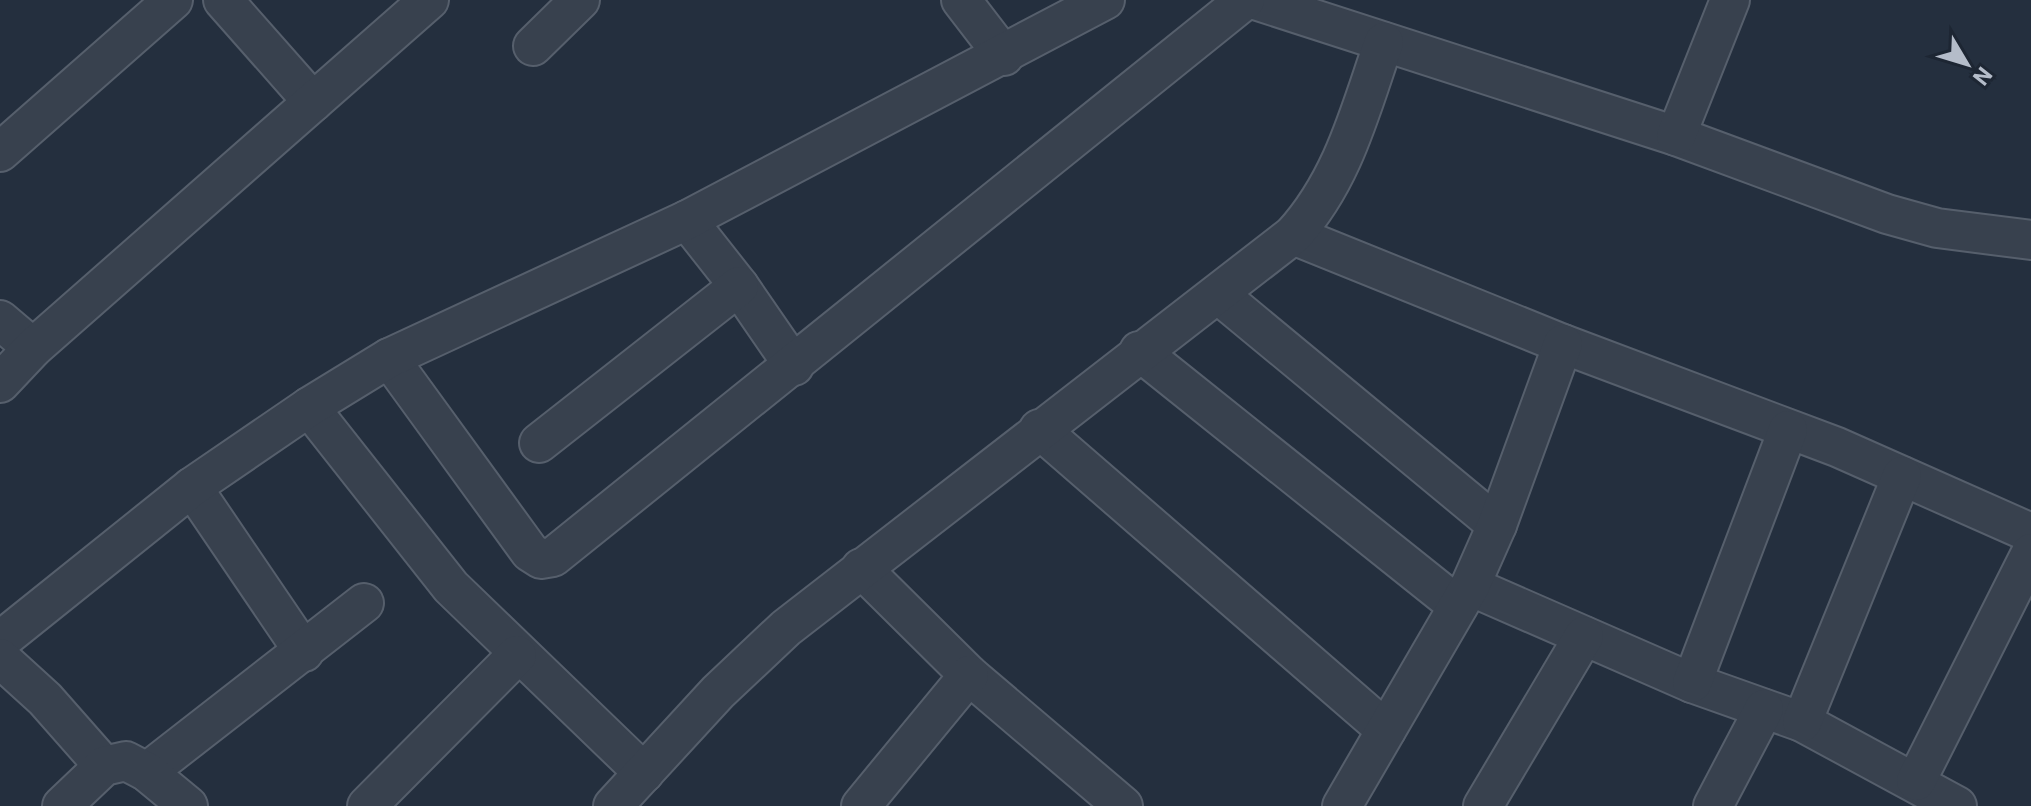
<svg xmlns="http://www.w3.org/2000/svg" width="2031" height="806" font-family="Roboto,sans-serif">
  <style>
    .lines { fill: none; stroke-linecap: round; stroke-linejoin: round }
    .minor-casing { stroke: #565f6c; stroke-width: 42 }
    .minor { stroke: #38414e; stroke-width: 38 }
  </style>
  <rect width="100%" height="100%" fill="#242f3e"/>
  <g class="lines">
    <defs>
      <g id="minor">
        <polyline points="223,0 313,102"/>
        <polyline points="961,0 1004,56"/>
        <polyline points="1255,0 1676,136 1887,214 1937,228 2031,240"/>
        <polyline points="533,46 580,0"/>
        <polyline points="1676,136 1730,0"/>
        <polyline points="0,152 173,0"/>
        <polyline points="687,220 739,286 794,366"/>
        <polyline points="1293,235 1563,344 1837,447 2031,533"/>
        <polyline points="1218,294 1497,525"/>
        <polyline points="0,320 33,348"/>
        <polyline points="1139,351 1458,606"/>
        <polyline points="389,358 530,552 541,559 553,557 1245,0"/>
        <polyline points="0,383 33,348 429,0"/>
        <polyline points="309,407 451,587 644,773"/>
        <polyline points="1039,429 1386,730"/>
        <polyline points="539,443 739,286"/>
        <polyline points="192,487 304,652"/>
        <polyline points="861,568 969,675 1123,806"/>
        <polyline points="1470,586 1692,683 1802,722 1957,806"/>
        <polyline points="0,641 192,487 309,407 389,358 687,220 1105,0"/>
        <polyline points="0,658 45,699 104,766"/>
        <polyline points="1692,683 1788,430"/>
        <polyline points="1802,722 1902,476"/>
        <polyline points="147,772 364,603"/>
        <polyline points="1916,781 2031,553"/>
        <polyline points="62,806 104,766 126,761 147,772 188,806"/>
        <polyline points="367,806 517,655"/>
        <path d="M613 806 718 692 786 628 1293 235C1343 180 1360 111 1384 42"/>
        <polyline points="861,806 969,675"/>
        <polyline points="1342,806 1470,586 1497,525 1563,344"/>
        <polyline points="1483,806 1584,636"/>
        <polyline points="1713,806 1764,709"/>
      </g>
    </defs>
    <!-- minor casing -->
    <use href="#minor" class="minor-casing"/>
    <!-- minor -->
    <use href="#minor" class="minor"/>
  </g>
  <!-- north arrow -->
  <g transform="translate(1967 64) rotate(128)" stroke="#1d2633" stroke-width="6" paint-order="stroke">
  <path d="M0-6L14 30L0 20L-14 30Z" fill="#b4bcc9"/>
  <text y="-12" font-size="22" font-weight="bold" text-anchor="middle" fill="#b4bcc9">N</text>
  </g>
</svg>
